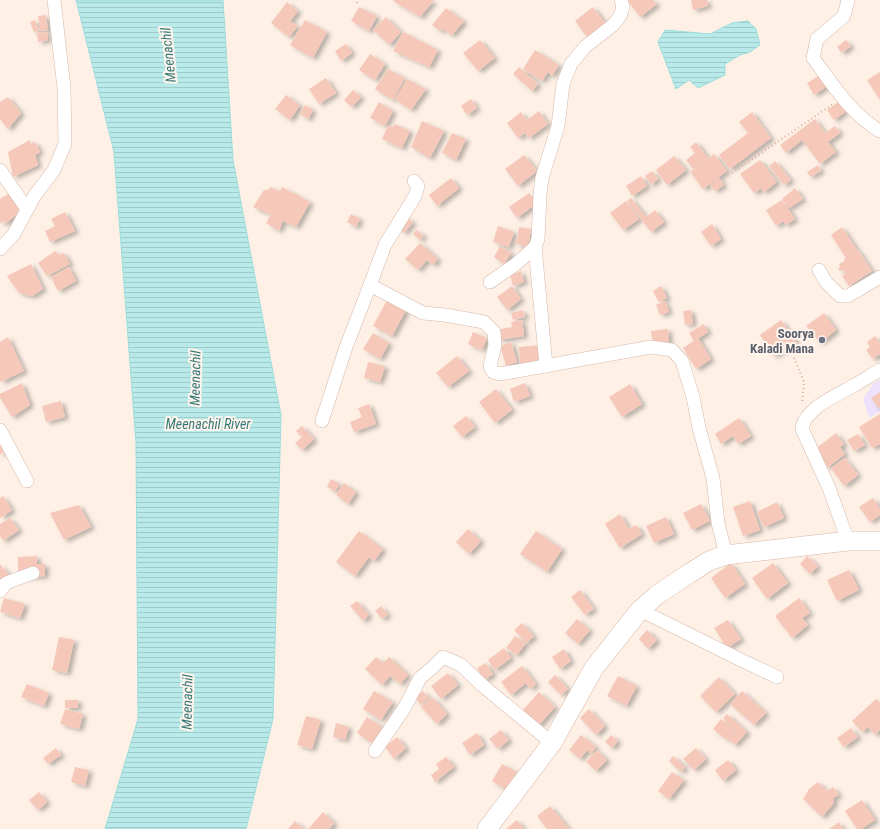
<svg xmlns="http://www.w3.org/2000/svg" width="880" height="829" font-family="'Roboto Condensed',sans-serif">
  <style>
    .education { fill: #ede1fb }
    .water { fill: url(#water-rules); stroke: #9cdddd }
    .building { fill: #f6c8ba; filter: url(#shadow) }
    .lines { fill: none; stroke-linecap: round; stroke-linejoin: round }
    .street-casing { stroke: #d4b8ac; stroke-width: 14 }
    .secondary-casing { stroke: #d7b7a9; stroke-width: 20 }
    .path { stroke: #dcab9d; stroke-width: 2; stroke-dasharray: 1 3; stroke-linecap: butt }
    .street { stroke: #fff; stroke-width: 13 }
    .secondary { stroke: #fff; stroke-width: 19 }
    .worship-dot { fill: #6b7280; stroke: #fff5ed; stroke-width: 1.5 }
    .labels { text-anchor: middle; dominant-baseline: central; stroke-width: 4; stroke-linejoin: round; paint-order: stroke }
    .worship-label { font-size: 13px; font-weight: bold; fill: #5b616d; stroke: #fff5ed; text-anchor: end }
    .water-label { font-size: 14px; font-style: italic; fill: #377979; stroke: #fff5ed }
  </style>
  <defs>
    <pattern id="water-rules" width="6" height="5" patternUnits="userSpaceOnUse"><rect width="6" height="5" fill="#b7eae9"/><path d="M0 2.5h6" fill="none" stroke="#a1cac9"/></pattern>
    <filter id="shadow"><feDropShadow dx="4" dy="2.5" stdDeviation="2" flood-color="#0004"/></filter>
  </defs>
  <rect width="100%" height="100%" fill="#fef0e5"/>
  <!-- education -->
  <polygon class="education" points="880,379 880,411 869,418 863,399 873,384"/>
  <!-- water -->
  <g class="water">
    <polygon points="76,0 223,0 233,160 281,415 273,719 246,829 105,829 138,719 136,443 114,152"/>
    <polygon points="748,21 756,29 760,45 750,52 740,55 725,64 725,75 698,88 689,80 676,89 658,42 665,30 710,34 732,23"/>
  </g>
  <!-- building -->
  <g class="building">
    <polygon points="394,0 434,0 420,17 393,1"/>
    <polygon points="627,0 653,0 657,4 640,17"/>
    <polygon points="691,0 707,0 708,6 693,10"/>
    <polygon points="287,2 298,11 290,21 298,26 289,37 271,23"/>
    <polygon points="359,7 377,16 369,31 351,21"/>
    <polygon points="593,7 605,23 587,37 575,21"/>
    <polygon points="446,8 464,21 452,35 442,29 440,31 432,25"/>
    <polygon points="46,15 48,30 40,31 38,16"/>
    <polygon points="386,17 401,32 389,45 373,30"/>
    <polygon points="35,20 39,30 34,32 30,22"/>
    <polygon points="305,20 327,32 313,58 290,45"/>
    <polygon points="47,32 48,40 38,42 37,33"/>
    <polygon points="403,32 438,50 429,67 393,51"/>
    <polygon points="480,40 495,58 478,71 463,53"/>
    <polygon points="846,40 851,46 842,53 837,47"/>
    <polygon points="346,44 352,53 341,61 335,51"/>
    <polygon points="535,50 559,65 552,76 548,72 542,81 523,69"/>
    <polygon points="370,54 385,64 375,80 359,70"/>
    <polygon points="519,67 538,84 532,91 513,74"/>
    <polygon points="388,69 405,78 393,100 375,89"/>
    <polygon points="880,72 880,100 867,80"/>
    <polygon points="820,75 827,86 814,95 807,83"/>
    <polygon points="326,78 336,93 319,104 309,89"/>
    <polygon points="407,79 426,89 411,110 395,99"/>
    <polygon points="353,90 361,97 352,107 344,100"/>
    <polygon points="286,95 300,105 290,120 275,109"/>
    <polygon points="8,97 21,113 8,129 0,119 0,102"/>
    <polygon points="471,99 477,108 467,115 461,106"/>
    <polygon points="379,102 393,111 385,126 370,118"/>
    <polygon points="838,102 845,112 834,120 827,110"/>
    <polygon points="305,105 313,110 308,119 300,114"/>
    <polygon points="539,111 548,124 529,138 525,133 518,138 507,123 521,112 527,120"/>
    <polygon points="752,112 771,138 730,169 719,155 748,133 739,122"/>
    <polygon points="815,119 825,133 835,126 840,133 828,142 836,152 820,164 802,140 786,153 780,145"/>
    <polygon points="422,121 444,131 430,158 411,147"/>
    <polygon points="395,124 410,131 402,148 382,139 388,125 393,127"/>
    <polygon points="452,133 466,139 456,160 442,153"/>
    <polygon points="30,140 30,145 35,142 40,152 35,155 38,165 13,177 8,152"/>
    <polygon points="696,142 708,158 693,169 686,160 695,153 690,147"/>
    <polygon points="714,154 727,171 703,189 690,172"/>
    <polygon points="524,155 537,171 518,186 505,169"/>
    <polygon points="674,156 686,170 667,185 656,170"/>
    <polygon points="760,160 777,182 764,192 761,188 754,193 740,174"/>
    <polygon points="775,161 791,180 784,185 769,166"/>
    <polygon points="818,165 821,171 810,177 807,172"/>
    <polygon points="652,171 658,179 651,185 645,176"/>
    <polygon points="641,176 647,186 632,196 626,186"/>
    <polygon points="451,178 459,188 437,206 429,195"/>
    <polygon points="719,178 724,185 715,191 710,185"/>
    <polygon points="270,187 280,191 282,187 310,202 296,227 283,221 279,231 266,223 271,215 253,207 264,190 268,190"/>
    <polygon points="795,188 803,199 789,208 782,199"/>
    <polygon points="10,193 23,209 5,224 3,221 0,224 0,199"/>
    <polygon points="529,193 537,203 517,218 509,207"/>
    <polygon points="631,198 646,217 655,210 664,222 651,232 627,201"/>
    <polygon points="782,200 795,219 786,225 783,221 776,226 766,210"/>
    <polygon points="626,201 639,219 623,230 610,213"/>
    <polygon points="65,212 75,231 50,242 45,231 55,226 51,219"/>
    <polygon points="351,214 360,219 356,227 347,222"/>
    <polygon points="408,218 413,222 404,233 399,228"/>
    <polygon points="712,224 721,239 711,246 701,232"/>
    <polygon points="498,226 514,232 509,247 493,242"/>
    <polygon points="519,227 531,229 528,247 516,244"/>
    <polygon points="842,227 857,250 846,258 831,235"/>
    <polygon points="417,230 424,236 420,240 413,234"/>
    <polygon points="420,243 438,259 433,265 427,260 418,270 405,259"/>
    <polygon points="500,246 511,253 504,264 494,257"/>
    <polygon points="858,250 872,271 849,286 842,276 846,273 844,271 842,270 840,271 838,269 840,267 839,264 845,261 844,259"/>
    <polygon points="55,251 59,255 64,253 70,264 47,276 38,263"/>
    <polygon points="31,264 43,289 32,296 19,293 7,276"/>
    <polygon points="69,267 76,281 58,291 51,277"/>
    <polygon points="521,271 524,282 513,286 510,275"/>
    <polygon points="512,286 521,299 507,310 497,297"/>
    <polygon points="661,286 667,298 659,302 653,291"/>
    <polygon points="387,300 406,310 392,336 373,326"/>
    <polygon points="665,301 669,312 660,315 656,305"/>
    <polygon points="523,310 525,317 513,320 511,313"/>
    <polygon points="691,310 693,324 685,325 683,311"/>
    <polygon points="824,313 836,330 820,343 806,326"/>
    <polygon points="522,320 524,336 498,340 497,330 512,327 511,322"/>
    <polygon points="781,320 796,341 774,356 760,335"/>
    <polygon points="704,324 708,332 694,341 689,333"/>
    <polygon points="668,329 669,343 653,345 651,331"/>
    <polygon points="473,332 487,338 482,350 468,344"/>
    <polygon points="373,333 389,343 380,359 363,349"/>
    <polygon points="875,336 880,344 880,354 873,359 866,350 870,347 867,342"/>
    <polygon points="8,337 24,371 0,382 0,342"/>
    <polygon points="698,338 711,359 696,369 683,348"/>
    <polygon points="511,342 517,362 506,366 500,346"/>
    <polygon points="542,345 542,362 520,363 519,347"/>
    <polygon points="457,356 469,371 448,387 436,373"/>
    <polygon points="368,362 385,366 380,382 364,378"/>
    <polygon points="22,383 30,405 12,417 0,398 0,394"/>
    <polygon points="525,383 530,396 514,402 510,389"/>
    <polygon points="630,384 642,404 622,417 609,397"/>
    <polygon points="496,389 512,410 495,423 479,402"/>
    <polygon points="880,392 880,407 878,408 871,398"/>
    <polygon points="61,401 65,417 46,422 42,406"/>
    <polygon points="369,404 376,424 354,432 350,422 362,417 358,408"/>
    <polygon points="880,414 880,444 872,448 859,427"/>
    <polygon points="466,416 475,427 462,437 453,426"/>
    <polygon points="739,418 751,436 738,444 733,436 721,444 715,434"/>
    <polygon points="302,426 314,439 302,450 295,443 302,437 296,431"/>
    <polygon points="836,433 844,444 840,447 845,454 827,468 814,450"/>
    <polygon points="858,434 865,445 854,451 847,440"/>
    <polygon points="0,443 6,450 0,455"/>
    <polygon points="845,458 858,475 844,486 831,468"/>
    <polygon points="331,479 340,484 335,491 327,487"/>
    <polygon points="344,483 356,492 348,504 336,495"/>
    <polygon points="3,496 12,510 0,518 0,498"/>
    <polygon points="873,498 880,509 880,515 870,522 859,507"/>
    <polygon points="750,501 760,530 743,536 733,507"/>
    <polygon points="777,502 784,518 764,527 757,512"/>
    <polygon points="701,504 710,521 692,530 683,513"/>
    <polygon points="79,505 91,527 64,540 50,513"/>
    <polygon points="620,514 629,529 636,525 642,534 620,548 605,524"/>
    <polygon points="666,517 674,534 654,543 646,526"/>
    <polygon points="10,518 19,530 3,541 0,536 0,524"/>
    <polygon points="468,529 481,541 469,554 456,542"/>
    <polygon points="359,531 383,549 374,561 369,557 355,576 336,562"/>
    <polygon points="536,531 562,549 547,572 520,554"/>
    <polygon points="37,556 37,564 45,564 45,576 18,577 18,557"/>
    <polygon points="807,556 818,566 810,574 800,564"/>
    <polygon points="731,563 745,584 725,598 711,578"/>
    <polygon points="773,563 788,583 767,599 752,578"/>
    <polygon points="0,564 9,575 0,582"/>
    <polygon points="849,570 859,590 837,601 827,580"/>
    <polygon points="580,590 594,609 585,615 571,597"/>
    <polygon points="4,598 25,604 20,618 0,612"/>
    <polygon points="799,598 810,613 802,618 808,625 792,638 775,616"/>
    <polygon points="357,601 369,615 363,621 350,606"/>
    <polygon points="381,606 388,615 382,619 375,611"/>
    <polygon points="577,619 590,630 578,644 565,633"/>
    <polygon points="728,620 741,639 727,648 714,628"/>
    <polygon points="522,623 534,636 527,643 514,630"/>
    <polygon points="647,630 657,640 648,649 639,639"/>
    <polygon points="515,636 526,643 517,655 506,648"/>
    <polygon points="59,637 74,640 67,673 52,670"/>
    <polygon points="504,648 511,658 495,670 488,660"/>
    <polygon points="564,649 571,661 560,669 552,657"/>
    <polygon points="376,657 383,663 389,657 408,675 400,684 390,676 382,685 365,669"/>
    <polygon points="486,663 493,674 484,680 477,668"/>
    <polygon points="522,666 536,684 530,689 526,683 511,695 501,682"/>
    <polygon points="448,673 458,685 441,699 431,686"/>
    <polygon points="555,675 568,689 561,695 548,682"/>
    <polygon points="618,676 637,686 626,706 607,696"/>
    <polygon points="719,677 735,694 716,712 700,696"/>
    <polygon points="27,684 49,693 44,706 21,697"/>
    <polygon points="374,691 393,702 381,720 363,709"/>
    <polygon points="423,691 429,698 421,705 415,698"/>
    <polygon points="742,691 766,713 754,725 730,704"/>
    <polygon points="539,692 555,707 538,726 522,711"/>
    <polygon points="432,697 447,714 437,724 421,707"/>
    <polygon points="876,699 880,703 880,730 875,735 868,727 862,732 852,721"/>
    <rect x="65" y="700" width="13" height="8"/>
    <polygon points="65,709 83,714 79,729 60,724"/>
    <polygon points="589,709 605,726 596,735 580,718"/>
    <polygon points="727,714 747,732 735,745 728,739 736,731 737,732 723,718"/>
    <polygon points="306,716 321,720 312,749 297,745"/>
    <polygon points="367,717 382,727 372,743 357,733"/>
    <polygon points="721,719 735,730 727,740 713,729"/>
    <polygon points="336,723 349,727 345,740 333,737"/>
    <polygon points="851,728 858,737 844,747 837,738"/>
    <polygon points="501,730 509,740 498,749 489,739"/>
    <polygon points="477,733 484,745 470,755 462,743"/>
    <polygon points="581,735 596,747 591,754 587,750 580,759 569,750"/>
    <polygon points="611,735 618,741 612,748 605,742"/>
    <polygon points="397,737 406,748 394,759 385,747"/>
    <polygon points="56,748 61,755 48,764 43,758"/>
    <polygon points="696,748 706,759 694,770 683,759"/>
    <polygon points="597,750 607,760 596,771 586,762"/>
    <polygon points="673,756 685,767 681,772 669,761"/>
    <polygon points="446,757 454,767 435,782 431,775 439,769 436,764"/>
    <polygon points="728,760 736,770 723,781 715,770"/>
    <polygon points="502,764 517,772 506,790 492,781"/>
    <polygon points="75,767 89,770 85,786 71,782"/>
    <polygon points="672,772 684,780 669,799 658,791"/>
    <polygon points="818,782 827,791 833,787 839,795 833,798 834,803 822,817 803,799 809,789"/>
    <polygon points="39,792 47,802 38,810 29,800"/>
    <polygon points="862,800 875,820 861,829 857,829 845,811"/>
    <polygon points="550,806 560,818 569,829 547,829 537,816"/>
    <polygon points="323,812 334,823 329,829 308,829"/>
    <polygon points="517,820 524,829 506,829"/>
    <polygon points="295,821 304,829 288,829"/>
    <polygon points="839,822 843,829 829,829"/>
  </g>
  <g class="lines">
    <defs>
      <g id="street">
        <path d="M848 0 844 16 817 39 813 58C833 85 851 114 880 131"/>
        <polyline points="0,170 27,209"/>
        <polyline points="535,247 546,366"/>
        <polyline points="0,249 14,234 35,195 54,170 65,144 64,88 54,0"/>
        <polyline points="819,270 826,282 840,296 848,296 880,277"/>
        <polyline points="490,282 516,264 535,247 538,239 540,195 542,178 558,126 563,84 571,64 585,47 613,25 620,16 623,7 621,0"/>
        <polyline points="370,285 385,245 415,196 418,186 414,181"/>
        <polyline points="322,421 345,350 370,285 423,313 445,315 484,322 494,332 495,345 490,366 493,372 500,374 651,347 672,350 682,361 693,397 699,428 713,478 718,523 726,555"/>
        <polyline points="0,430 27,481"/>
        <path d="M848 541 829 488 802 429C804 409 837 395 853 386 862 381 871 375 880 370"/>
        <polyline points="0,591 6,583 33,573"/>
        <polyline points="640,610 743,661 777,677"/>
        <polyline points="375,751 405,707 420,678 432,668 443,657 461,665 482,685 552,743"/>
      </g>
      <polyline id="secondary" points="487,829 552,743 594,668 640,610 657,595 690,573 709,561 726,555 848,541 880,541"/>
    </defs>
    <!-- street casing -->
    <use href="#street" class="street-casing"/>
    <!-- secondary casing -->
    <use href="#secondary" class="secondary-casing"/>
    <!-- path -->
    <g class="path">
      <polyline points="357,3 358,0"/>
      <polyline points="732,173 833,104"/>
      <polyline points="794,358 804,382 802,404"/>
    </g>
    <!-- street -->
    <use href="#street" class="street"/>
    <!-- secondary -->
    <use href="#secondary" class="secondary"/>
  </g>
  <!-- markers -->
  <circle class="worship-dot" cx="822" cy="340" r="4"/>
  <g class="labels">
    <!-- worship labels -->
    <g class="worship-label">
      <text x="814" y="333">Soorya<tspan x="814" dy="15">Kaladi Mana</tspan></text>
    </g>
    <!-- water labels -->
    <g class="water-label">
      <text transform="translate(168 55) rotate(-96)">Meenachil</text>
      <text transform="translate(195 378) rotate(-89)">Meenachil</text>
      <text x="208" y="424">Meenachil River</text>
      <text transform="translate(187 702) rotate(-89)">Meenachil</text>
    </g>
  </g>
</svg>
